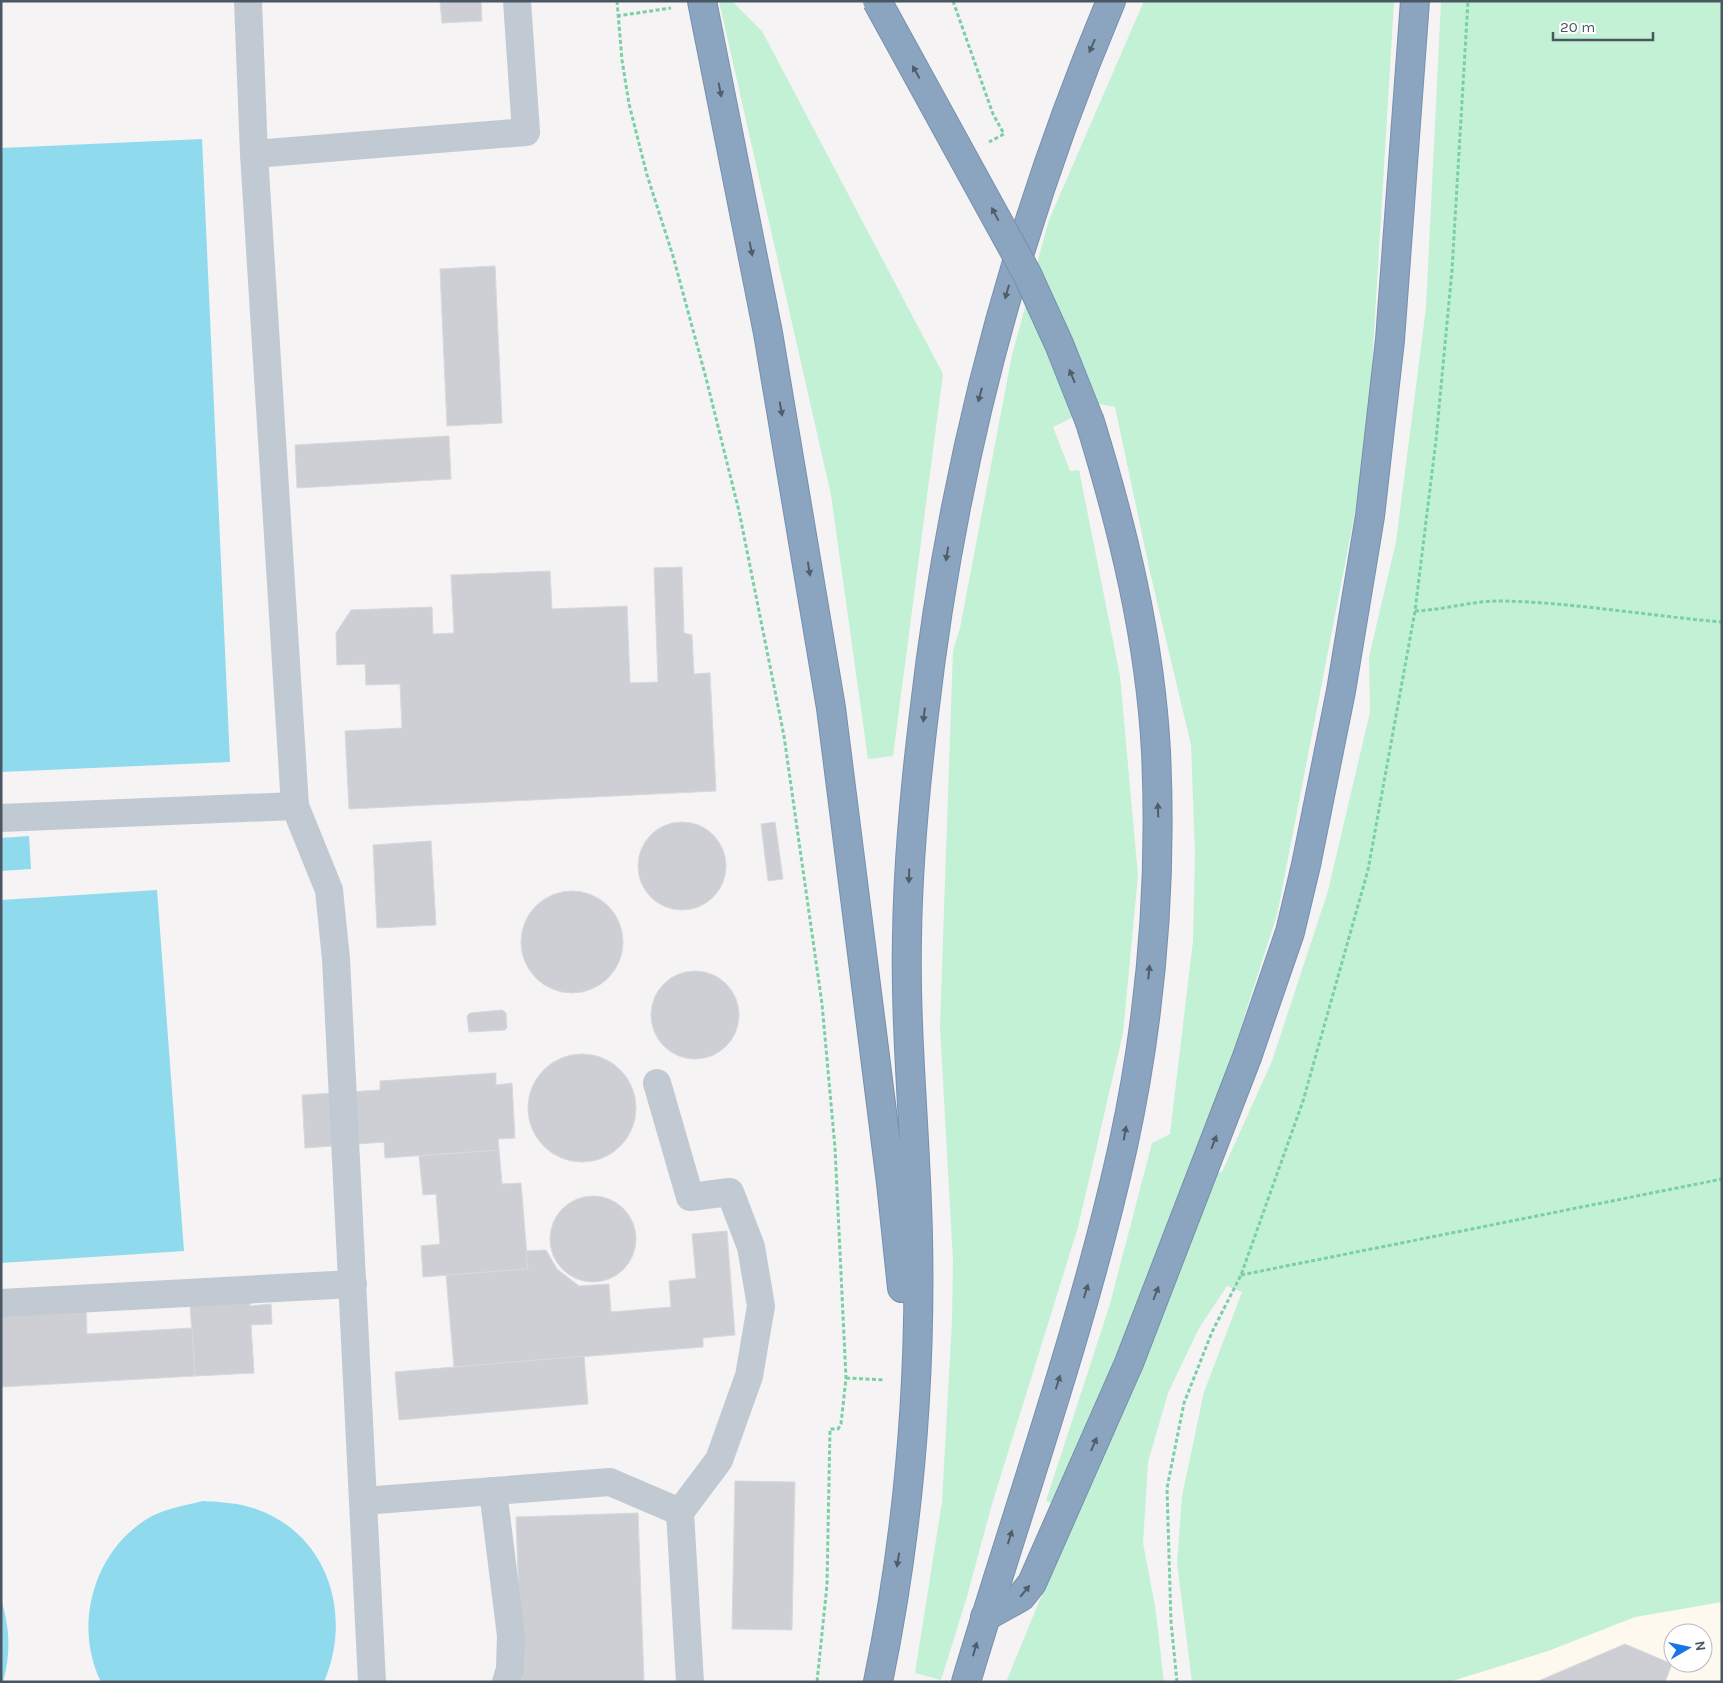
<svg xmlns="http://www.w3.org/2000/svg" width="1723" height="1683" font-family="Karla,sans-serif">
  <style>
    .commercial { fill: #fdf9ef; fill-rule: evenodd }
    .green { fill: #c3f1d5 }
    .water { fill: #90daee }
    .building { fill: #cdcfd5; stroke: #d7d9de }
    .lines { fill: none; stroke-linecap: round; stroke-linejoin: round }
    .highway-casing { stroke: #7690ad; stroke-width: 30 }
    .path { stroke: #7ad0a6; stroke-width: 3; stroke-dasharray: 4 2.5; stroke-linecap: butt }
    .minor { stroke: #c1cad2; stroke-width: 28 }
    .highway { stroke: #8ba5c1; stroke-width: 28 }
    .highway-bridge-casing { stroke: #7690ad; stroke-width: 30; stroke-linecap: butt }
    .highway-bridge { stroke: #8ba5c1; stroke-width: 28 }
    .oneway { fill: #505e6b }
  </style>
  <rect width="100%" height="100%" fill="#f5f3f3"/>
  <!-- commercial -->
  <path class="commercial" d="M1722 1602V1682H1449L1548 1651 1635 1617ZM1673 1633H1703V1663H1673Z"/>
  <!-- green -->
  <g class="green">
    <polygon points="719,1 732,1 762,31 943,374 893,756 868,759 831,495"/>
    <polygon points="1144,1 1394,1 1367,450 1277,915 1221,1089 1102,1395 1055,1504 1046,1501 1110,1304 1152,1143 1170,1134 1193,941 1195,853 1191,745 1150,572 1115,407 1100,404 1053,427 1070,471 1079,470 1120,676 1138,876 1123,1033 1078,1227 992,1504 966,1600 941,1680 915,1673 942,1502 952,1320 953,1261 940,1027 953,651 960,628 1012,355 1049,220"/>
    <polygon points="1441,1 1722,1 1722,1602 1635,1617 1548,1651 1449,1682 1192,1682 1177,1563 1182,1496 1204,1392 1242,1292 1227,1286 1199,1328 1168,1393 1148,1462 1143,1543 1155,1606 1164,1682 1006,1682 1216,1173 1222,1172 1272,1061 1328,891 1370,712 1369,657 1396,542 1426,308"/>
  </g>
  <!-- water -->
  <g class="water">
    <polygon points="202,139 230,762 1,772 1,148"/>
    <polygon points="29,836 31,869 1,871 1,838"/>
    <polygon points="157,890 184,1251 1,1263 1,900"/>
    <path d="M203 1501C221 1502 239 1503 256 1509 328 1534 353 1615 324 1682H101C72 1624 95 1547 152 1516 169 1508 186 1505 203 1501Z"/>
    <path d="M1 1599C10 1628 11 1653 3 1682H1Z"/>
  </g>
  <!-- building -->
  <g class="building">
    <polygon points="440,1 481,1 482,21 442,23"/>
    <polygon points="495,266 502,423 447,426 440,269"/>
    <polygon points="449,436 451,479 297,488 295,445"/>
    <polygon points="682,567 684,633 692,635 694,674 710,673 716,791 349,809 345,731 402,728 400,684 366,685 365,664 337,665 336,633 351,610 432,607 433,634 454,633 451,575 550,571 552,609 627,606 630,683 658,682 654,568"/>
    <circle cx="682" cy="866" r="44"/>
    <polygon points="775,822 783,879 768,881 761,824"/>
    <polygon points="431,841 436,925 377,928 373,845"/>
    <circle cx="572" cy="942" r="51"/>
    <circle cx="695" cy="1015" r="44"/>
    <polygon points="502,1010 506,1013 507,1027 505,1030 469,1032 467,1016 470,1013"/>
    <circle cx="582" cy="1108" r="54"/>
    <polygon points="496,1073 496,1085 512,1083 515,1138 498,1139 499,1150 385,1158 384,1142 305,1148 302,1095 380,1090 380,1081"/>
    <polygon points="499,1150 502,1184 521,1183 528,1269 423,1277 421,1246 440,1244 436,1194 423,1195 419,1156"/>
    <circle cx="593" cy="1239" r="43"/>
    <polygon points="727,1231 735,1335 703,1338 703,1347 454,1367 446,1275 528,1269 526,1251 546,1250 557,1269 579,1286 609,1284 611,1312 671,1307 669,1281 696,1278 692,1234"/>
    <polygon points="250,1301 250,1306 271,1304 272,1324 251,1325 254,1373 195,1376 190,1305"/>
    <polygon points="86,1307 87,1334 192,1328 195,1376 1,1387 1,1312"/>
    <polygon points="584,1356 588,1404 399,1420 395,1372"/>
    <polygon points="735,1481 795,1482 792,1630 732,1629"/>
    <polygon points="638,1513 644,1682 522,1682 516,1517"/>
    <polygon points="1625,1644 1672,1664 1665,1682 1536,1682"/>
  </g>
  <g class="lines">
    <defs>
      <g id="highway">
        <polyline points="702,1 768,333 831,708 891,1183 902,1288"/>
        <polyline points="985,1617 1021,1597 1032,1583 1129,1363 1247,1057 1290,932 1306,865 1341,691 1370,516 1390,340 1415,1"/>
        <path d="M878 1682C908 1537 921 1385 918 1237 916 1137 905 1037 907 937 908 862 915 788 924 714 952 468 1015 229 1111 1"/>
        <path d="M966 1682C1019 1504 1083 1327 1123 1146 1151 1017 1162 883 1156 752 1150 639 1123 529 1090 422"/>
      </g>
    </defs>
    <!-- highway casing -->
    <use href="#highway" class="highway-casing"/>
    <!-- path -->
    <g class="path">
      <polyline points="617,1 622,60 629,104 647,175 673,256 706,378 739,511 784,736 822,1004 835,1148 846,1378 841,1424 838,1429 830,1429 827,1585 817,1682"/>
      <polyline points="953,1 993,114 1004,134 989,142"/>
      <polyline points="617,16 671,8"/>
      <path d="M1415 611C1445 610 1474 600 1505 601 1577 603 1650 616 1722 622"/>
      <polyline points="1241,1275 1722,1179"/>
      <polyline points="846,1378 885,1380"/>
      <polyline points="1177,1682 1171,1622 1167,1488 1184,1403 1212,1332 1241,1275 1303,1101 1368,870 1415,611 1436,440 1452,270 1468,1"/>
    </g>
    <!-- minor -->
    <g class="minor">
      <polyline points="248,1 254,154 295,806 329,890 336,959 372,1682"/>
      <polyline points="254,154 526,132 517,1"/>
      <polyline points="1,818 295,806"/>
      <polyline points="657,1083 690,1197 730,1192 751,1247 761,1306 749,1376 719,1460 680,1512"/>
      <polyline points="1,1303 353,1284"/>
      <polyline points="493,1491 511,1636 510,1669 506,1682"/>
      <polyline points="363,1501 610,1482 680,1512 690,1682"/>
    </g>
    <!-- highway -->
    <use href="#highway" class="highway"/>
    <defs>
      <polyline id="highway-bridge" points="877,1 1027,274 1059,344 1090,422"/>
    </defs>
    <!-- highway-bridge casing -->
    <use href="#highway-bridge" class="highway-bridge-casing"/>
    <!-- highway-bridge -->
    <use href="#highway-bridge" class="highway-bridge"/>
  </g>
  <!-- one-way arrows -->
  <defs><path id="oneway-solid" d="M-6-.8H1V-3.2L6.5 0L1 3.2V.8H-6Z" transform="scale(1.25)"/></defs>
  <g class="oneway">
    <use href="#oneway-solid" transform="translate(1092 46) rotate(113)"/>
    <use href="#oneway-solid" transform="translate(916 72) rotate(-119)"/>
    <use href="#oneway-solid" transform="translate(720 90) rotate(79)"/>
    <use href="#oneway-solid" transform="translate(995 214) rotate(-118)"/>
    <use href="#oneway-solid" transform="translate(751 249) rotate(79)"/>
    <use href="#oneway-solid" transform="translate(1007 292) rotate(106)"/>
    <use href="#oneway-solid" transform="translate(1072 376) rotate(-112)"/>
    <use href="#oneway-solid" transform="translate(980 395) rotate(105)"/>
    <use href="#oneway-solid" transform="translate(781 409) rotate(80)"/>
    <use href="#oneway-solid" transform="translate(947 554) rotate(99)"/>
    <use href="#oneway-solid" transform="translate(809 569) rotate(81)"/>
    <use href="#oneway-solid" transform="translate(924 715) rotate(97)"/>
    <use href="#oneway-solid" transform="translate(1158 810) rotate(-92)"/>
    <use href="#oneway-solid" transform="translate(909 876) rotate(92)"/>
    <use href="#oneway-solid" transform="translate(1149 972) rotate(-84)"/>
    <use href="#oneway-solid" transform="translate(1125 1133) rotate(-80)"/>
    <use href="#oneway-solid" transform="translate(1214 1142) rotate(-69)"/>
    <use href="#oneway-solid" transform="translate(1086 1291) rotate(-73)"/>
    <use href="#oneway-solid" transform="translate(1156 1293) rotate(-69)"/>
    <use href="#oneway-solid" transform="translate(1058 1382) rotate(-73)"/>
    <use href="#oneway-solid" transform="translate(1094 1444) rotate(-67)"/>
    <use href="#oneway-solid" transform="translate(1010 1537) rotate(-73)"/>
    <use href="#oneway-solid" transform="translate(898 1560) rotate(99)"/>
    <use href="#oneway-solid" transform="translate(1025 1591) rotate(-50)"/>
    <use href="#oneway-solid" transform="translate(975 1649) rotate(-74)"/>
  </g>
  <!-- border -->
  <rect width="1723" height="1683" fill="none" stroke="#4a5661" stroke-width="5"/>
  <!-- north arrow -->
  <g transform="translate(1688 1648) rotate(81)"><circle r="24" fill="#ffffff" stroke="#b7bbc0"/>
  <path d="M0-4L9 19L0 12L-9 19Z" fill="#1a73e8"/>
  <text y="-8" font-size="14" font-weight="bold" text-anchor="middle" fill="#4a5661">N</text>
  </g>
  <!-- scale -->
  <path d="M1553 32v8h100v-8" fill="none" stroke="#4a5661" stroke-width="2.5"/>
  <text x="1560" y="32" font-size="15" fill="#4a5661" stroke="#ffffff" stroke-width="4" paint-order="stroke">20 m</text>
</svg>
